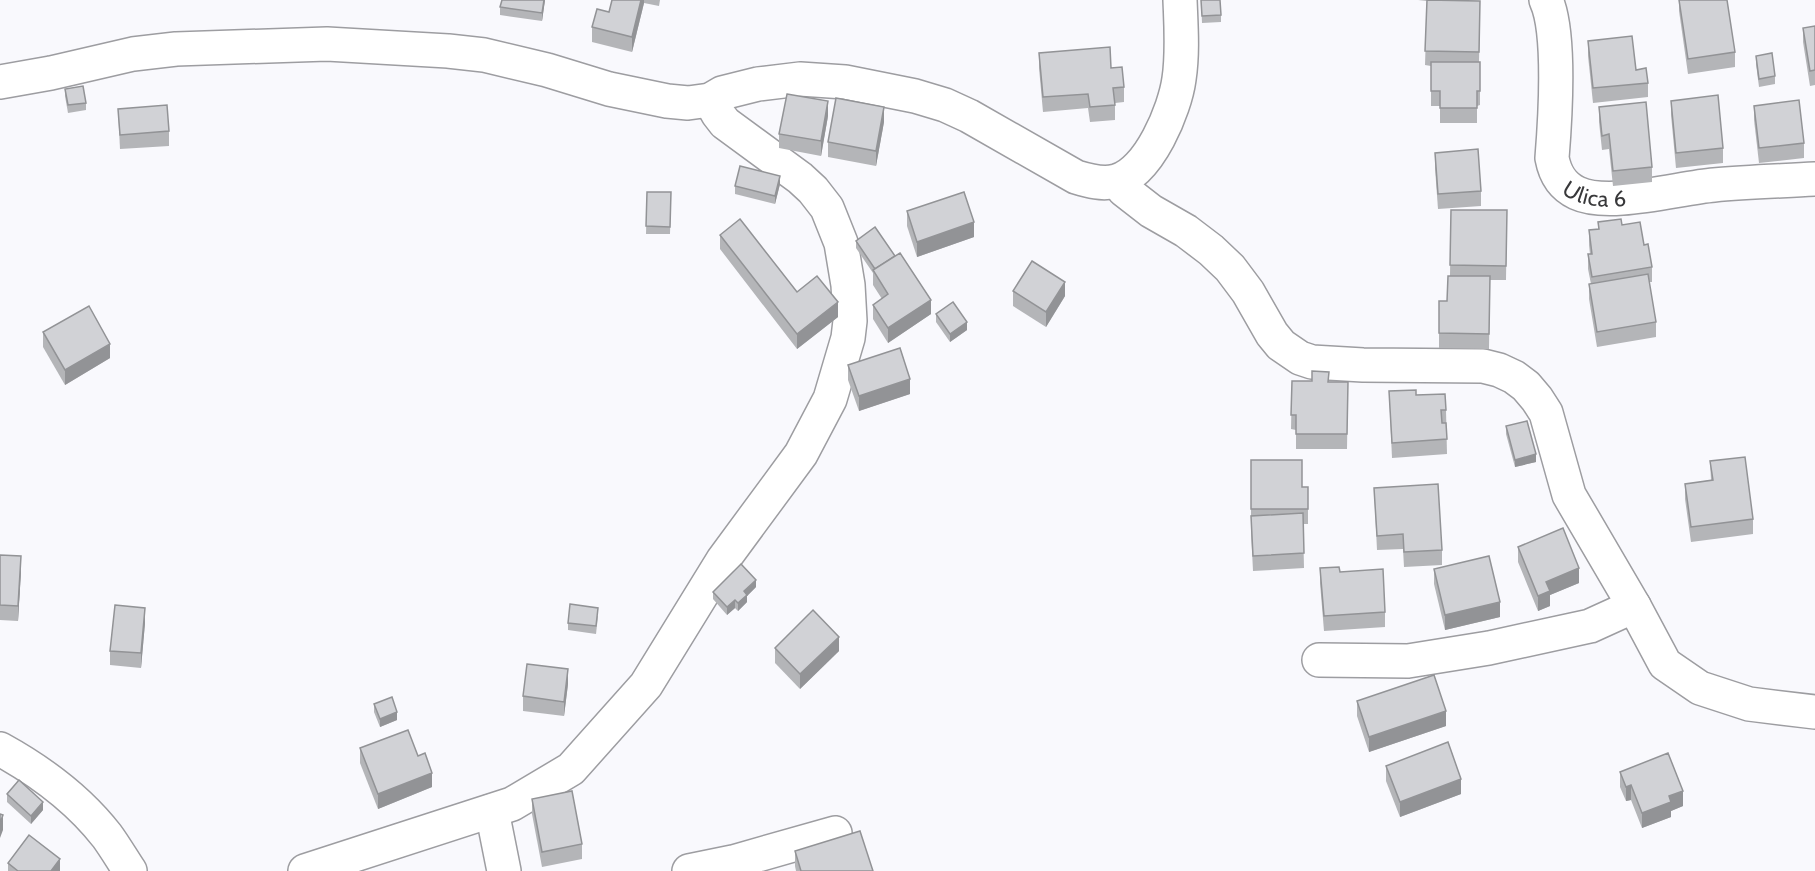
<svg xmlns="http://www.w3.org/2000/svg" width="1815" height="871" font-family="Cabin,sans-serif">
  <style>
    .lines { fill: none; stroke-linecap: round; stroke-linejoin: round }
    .minor-casing { stroke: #9d9da1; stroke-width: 36 }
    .minor { stroke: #fff; stroke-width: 33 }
    .wall { fill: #b4b5b8 }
    .shaded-wall { fill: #929396 }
    .building { fill: #d1d2d6; stroke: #929396; stroke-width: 1.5 }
    .labels { text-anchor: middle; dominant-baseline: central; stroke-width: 6; stroke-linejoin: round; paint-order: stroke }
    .street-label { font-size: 22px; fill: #38383a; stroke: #f9f9fd }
  </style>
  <rect width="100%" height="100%" fill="#f9f9fd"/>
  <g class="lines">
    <defs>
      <g id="minor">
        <path id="s1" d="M1546 0C1561 32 1555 121 1552 158 1555 174 1562 186 1577 193 1609 208 1678 188 1714 185 1747 182 1781 181 1815 179"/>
        <path d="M0 82 51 73 133 54 176 49 327 44 448 51 484 55 547 70 609 89 667 101 688 103 710 100 722 93 758 84 800 79 845 82 915 96 945 105 969 116 1076 177C1089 181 1103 185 1116 181 1149 173 1175 109 1179 79 1183 53 1181 26 1180 0"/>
        <polyline points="1118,181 1124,190 1151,211 1186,231 1211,250 1230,268 1248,292 1272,334 1281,345 1300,358 1312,362 1363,365 1483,366 1499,370 1514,377 1526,386 1537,399 1546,413 1569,495 1634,606 1665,664 1700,688 1749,704 1815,712"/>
        <polyline points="1319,660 1408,661 1489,648 1590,626 1634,606"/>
        <path d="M0 749C40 771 79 800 107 836 115 847 122 859 130 871"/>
        <polyline points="492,811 504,871"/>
        <polyline points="305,871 512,804 571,769 646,685 723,560 801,454 830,399 848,338 850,321 848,285 841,243 827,208 813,190 800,178 725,123 718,114 710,100"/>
        <polyline points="689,871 733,862 835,833"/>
      </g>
    </defs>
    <!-- minor casing -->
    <use href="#minor" class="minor-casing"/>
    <!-- minor -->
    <use href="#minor" class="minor"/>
  </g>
  <!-- wall -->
  <g class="wall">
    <polygon points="545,0 542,21 500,15 500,7"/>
    <polygon points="612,0 660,0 659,6 644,3 632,52 592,42 592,27 609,12"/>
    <polygon points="1201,0 1221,15 1221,22 1202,23"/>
    <polygon points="1418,0 1453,0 1480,16 1479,62 1480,62 1480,105 1477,106 1477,123 1440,123 1440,106 1431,106 1431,66 1425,65 1427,1"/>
    <polygon points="1679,0 1727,0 1735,52 1735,67 1688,74 1679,11"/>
    <polygon points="1815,26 1815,85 1810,86 1803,42 1803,28"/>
    <polygon points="1588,41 1636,70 1648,83 1648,97 1593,103 1588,56"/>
    <polygon points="1039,53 1111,68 1124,87 1124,102 1115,103 1115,120 1090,122 1088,108 1043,112 1039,68"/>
    <polygon points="1756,56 1775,76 1775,84 1759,87 1756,64"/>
    <polygon points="65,89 86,103 86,110 68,113 65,96"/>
    <polygon points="1671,101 1723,148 1723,163 1676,168 1671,115"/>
    <polygon points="1754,106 1804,143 1804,158 1759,163 1754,120"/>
    <polygon points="1599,107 1652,167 1652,182 1613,186 1609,149 1602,150 1599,122"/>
    <polygon points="118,109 169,131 169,146 120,149"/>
    <polygon points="828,116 821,156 779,148 779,134"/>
    <polygon points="884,122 876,166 828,157 828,142"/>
    <polygon points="1435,153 1481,191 1481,206 1438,209 1435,168"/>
    <polygon points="780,184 775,204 735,194 735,186"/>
    <polygon points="647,192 671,192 670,234 646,234"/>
    <polygon points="1451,210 1507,210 1506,280 1490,280 1489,349 1439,348 1439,301 1447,301 1450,276"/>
    <polygon points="907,211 974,237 917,257 907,226"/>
    <polygon points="1598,222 1622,225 1644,245 1652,267 1652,282 1649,282 1656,322 1656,337 1597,347 1589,299 1589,284 1591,284 1588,269 1588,254 1590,254 1589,245 1589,230 1598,229"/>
    <polygon points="720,235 797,292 838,317 797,349 720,249"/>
    <polygon points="856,241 931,314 888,343 873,319 873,305 882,299 873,285 873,273 856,248"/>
    <polygon points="1013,291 1065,296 1046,327 1013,306"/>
    <polygon points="936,314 967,330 950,342 936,322"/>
    <polygon points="43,332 110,358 65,385 43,347"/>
    <polygon points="848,365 910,394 859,411 848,380"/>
    <polygon points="1292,381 1348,382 1347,449 1296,449 1296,430 1291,429"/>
    <polygon points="1389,391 1416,395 1446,410 1447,454 1392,458"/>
    <polygon points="1506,426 1536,462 1515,467 1506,434"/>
    <polygon points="1251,460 1302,487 1308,487 1308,524 1303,524 1304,568 1253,571 1251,531"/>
    <polygon points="1710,461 1753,519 1753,534 1691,542 1685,499 1685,484 1711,480"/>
    <polygon points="1374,488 1442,550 1442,565 1404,567 1403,549 1377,550"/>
    <polygon points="1518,547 1579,583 1550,595 1550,606 1538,611 1518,562"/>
    <polygon points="0,555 21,571 18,621 0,620"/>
    <polygon points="1320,568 1340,572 1385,612 1385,627 1324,631 1320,583"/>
    <polygon points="1434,569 1500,617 1445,630 1434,584"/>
    <polygon points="756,587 747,596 747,602 738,611 735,608 727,615 713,599 713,592"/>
    <polygon points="598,616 596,634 568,630 568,623"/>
    <polygon points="145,623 141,668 110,665 110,651"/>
    <polygon points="775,648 839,651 800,689 775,663"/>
    <polygon points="568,684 564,716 523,711 523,696"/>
    <polygon points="1357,701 1446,726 1369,752 1357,716"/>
    <polygon points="374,704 397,720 380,727 374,712"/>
    <polygon points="360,748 418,756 432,787 378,809 360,763"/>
    <polygon points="1386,766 1461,794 1400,817 1386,781"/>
    <polygon points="1620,772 1683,806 1671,811 1671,817 1642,828 1631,800 1626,801 1620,787"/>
    <polygon points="7,794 43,810 31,824 7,802"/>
    <polygon points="532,799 582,844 582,859 542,867 532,814"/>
    <polygon points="795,851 873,871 796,871 795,866"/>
    <polygon points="8,863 60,871 8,871"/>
  </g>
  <!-- shaded-wall -->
  <g class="shaded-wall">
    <polygon points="544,0 545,0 542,21 542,13"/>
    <polygon points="641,0 644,0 644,3 632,52 632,37"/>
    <polygon points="828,101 828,116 821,156 821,141"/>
    <polygon points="884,107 884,122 876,166 876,151"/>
    <polygon points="780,176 780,184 775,204 775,196"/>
    <polygon points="974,222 974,237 917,257 917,242"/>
    <polygon points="1065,282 1065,296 1046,327 1046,312"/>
    <polygon points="931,300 931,314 888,343 888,328"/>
    <polygon points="838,302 838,317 797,349 797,334"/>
    <polygon points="967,322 967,330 950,342 950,334"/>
    <polygon points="110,344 110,358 65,385 65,370"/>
    <polygon points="910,379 910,394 859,411 859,396"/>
    <polygon points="1536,454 1536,462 1515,467 1515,460"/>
    <polygon points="21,556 21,571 18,621 18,606"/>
    <polygon points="1579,568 1579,583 1550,595 1550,606 1538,611 1538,596 1546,582"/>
    <polygon points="756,580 756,587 747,596 747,602 738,611 738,603 744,591"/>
    <polygon points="735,600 735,608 727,615 727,607"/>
    <polygon points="1500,602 1500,617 1445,630 1445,615"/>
    <polygon points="145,608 145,623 141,668 141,653"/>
    <polygon points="839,637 839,651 800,689 800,674"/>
    <polygon points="568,669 568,684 564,716 564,702"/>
    <polygon points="1446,711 1446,726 1369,752 1369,737"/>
    <polygon points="397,712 397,720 380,727 380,719"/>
    <polygon points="432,773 432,787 378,809 378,794"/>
    <polygon points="1461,779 1461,794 1400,817 1400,802"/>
    <polygon points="1631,785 1631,800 1626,801 1626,787"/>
    <polygon points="1683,791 1683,806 1671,811 1671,817 1642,828 1642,813 1669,796"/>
    <polygon points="43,802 43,810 31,824 31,816"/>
    <polygon points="3,815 3,830 0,838 0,823"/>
    <polygon points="60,859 60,871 51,871"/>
  </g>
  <!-- building -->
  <g class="building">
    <polygon points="502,0 544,0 542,13 500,7"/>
    <polygon points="612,0 641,0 632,37 592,27 597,9 609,12"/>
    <polygon points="1201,0 1220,0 1221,15 1202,16"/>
    <polygon points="1427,0 1480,1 1479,52 1425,51"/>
    <polygon points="1679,0 1727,0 1735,52 1688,59"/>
    <polygon points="1815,26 1815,70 1810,71 1803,28"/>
    <polygon points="1632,36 1636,70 1646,68 1648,83 1593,88 1588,41"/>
    <polygon points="1110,47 1111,68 1122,67 1124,87 1113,88 1115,105 1090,107 1088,94 1043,97 1039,53"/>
    <polygon points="1772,53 1775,76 1759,79 1756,56"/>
    <polygon points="1431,62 1480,62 1480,91 1477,91 1477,108 1440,108 1440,91 1431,91"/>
    <polygon points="83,86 86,103 68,105 65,89"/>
    <polygon points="787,94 828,101 821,141 779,134"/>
    <polygon points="1718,95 1723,148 1676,153 1671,101"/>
    <polygon points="836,98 884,107 876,151 828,142"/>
    <polygon points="1799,100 1804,143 1759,148 1754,106"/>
    <polygon points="1646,102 1652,167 1613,171 1609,134 1602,136 1599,107"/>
    <polygon points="167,105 169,131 120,135 118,109"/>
    <polygon points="1478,149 1481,191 1438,194 1435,153"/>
    <polygon points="740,166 780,176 775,196 735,186"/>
    <polygon points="647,192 671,192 670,227 646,226"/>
    <polygon points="964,192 974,222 917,242 907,211"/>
    <polygon points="1451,210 1507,210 1506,266 1450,265"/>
    <polygon points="740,219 797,292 817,276 838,302 797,334 720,235"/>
    <polygon points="1621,219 1622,225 1640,222 1644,245 1648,244 1652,267 1592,277 1588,254 1592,254 1589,230 1599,229 1598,222"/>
    <polygon points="875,227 895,256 875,269 856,241"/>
    <polygon points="900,253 931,300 888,328 873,305 888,294 873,270"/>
    <polygon points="1032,261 1065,282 1046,312 1013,291"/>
    <polygon points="1648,274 1656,322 1597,332 1589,284"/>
    <polygon points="1448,276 1490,276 1489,334 1439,333 1439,301 1447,301"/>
    <polygon points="953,302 967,322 950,334 936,314"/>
    <polygon points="89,306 110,344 65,370 43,332"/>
    <polygon points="900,348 910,379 859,396 848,365"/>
    <polygon points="1312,371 1329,372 1328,382 1348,382 1347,434 1296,434 1296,415 1291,415 1292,381 1312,381"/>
    <polygon points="1416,390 1416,395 1445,394 1446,410 1441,410 1442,423 1446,423 1447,439 1392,443 1389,391"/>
    <polygon points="1527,421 1536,454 1515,460 1506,426"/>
    <polygon points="1745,457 1753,519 1691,527 1685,484 1713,480 1710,461"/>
    <polygon points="1251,460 1302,460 1302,487 1308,487 1308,509 1251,509"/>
    <polygon points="1438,484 1442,550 1404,552 1403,534 1377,536 1374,488"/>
    <polygon points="1303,513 1304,553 1253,556 1251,516"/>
    <polygon points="1563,528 1579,568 1546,582 1550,591 1538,596 1518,547"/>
    <polygon points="0,555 21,556 18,606 0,605"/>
    <polygon points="1489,556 1500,602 1445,615 1434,569"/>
    <polygon points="741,564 756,580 744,591 747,595 738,603 735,600 727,607 713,592"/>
    <polygon points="1339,567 1340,572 1383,569 1385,612 1324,616 1320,568"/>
    <polygon points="570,604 598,608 596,626 568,623"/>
    <polygon points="115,605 145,608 141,653 110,651"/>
    <polygon points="813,610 839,637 800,674 775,648"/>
    <polygon points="527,664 568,669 564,702 523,696"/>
    <polygon points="1434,675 1446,711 1369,737 1357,701"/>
    <polygon points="392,697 397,712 380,719 374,704"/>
    <polygon points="408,730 418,756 425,753 432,773 378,794 360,748"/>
    <polygon points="1448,742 1461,779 1400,802 1386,766"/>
    <polygon points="1668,753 1683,791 1669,796 1671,802 1642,813 1631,785 1626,787 1620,772"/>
    <polygon points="19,780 43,802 31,816 7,794"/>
    <polygon points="572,791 582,844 542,852 532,799"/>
    <polygon points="0,814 3,815 0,823"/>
    <polygon points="860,831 873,871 801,871 795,851"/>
    <polygon points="29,835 60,859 51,871 18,871 8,863"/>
  </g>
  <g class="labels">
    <!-- street labels -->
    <g class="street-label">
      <text stroke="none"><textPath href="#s1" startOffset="222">Ulica 6</textPath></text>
    </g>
  </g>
</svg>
